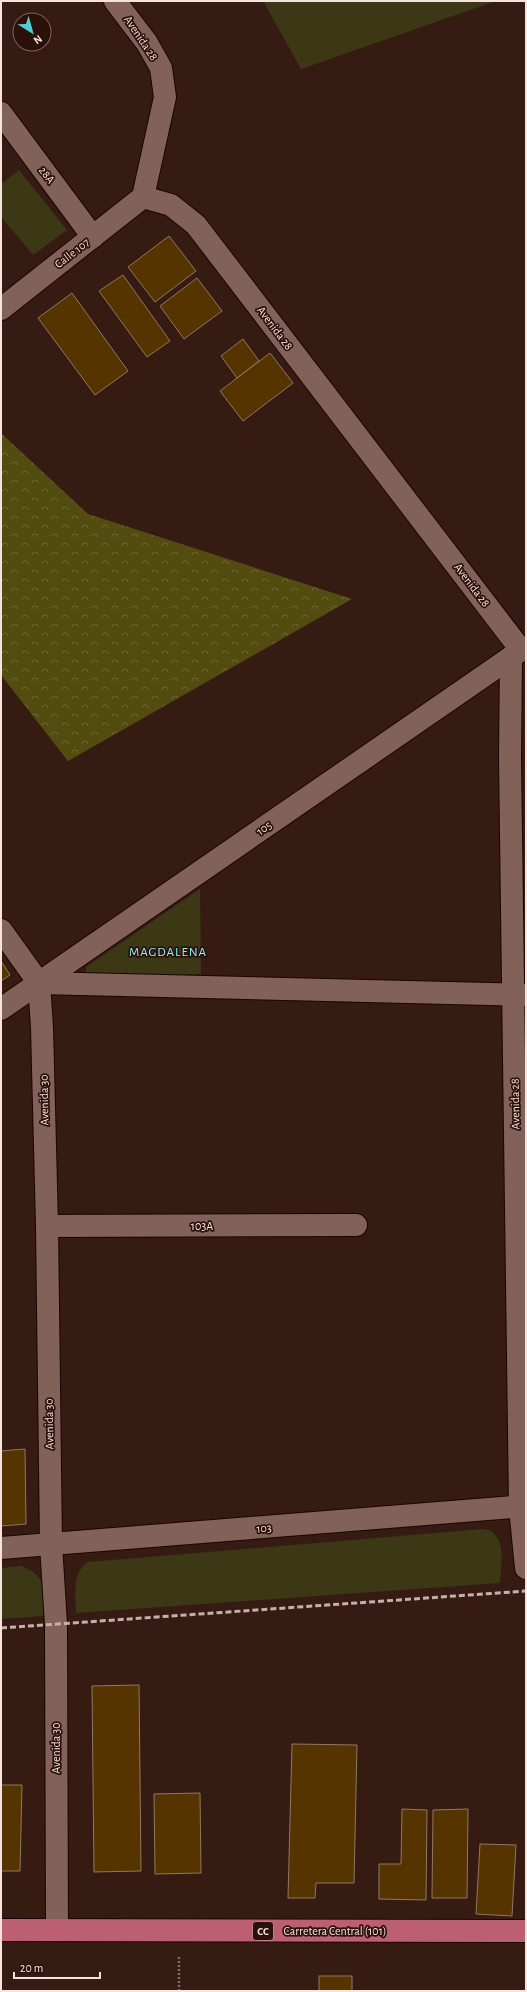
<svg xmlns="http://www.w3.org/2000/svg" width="527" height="1992" font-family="'Alegreya Sans',sans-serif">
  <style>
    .green { fill: #3c3815 }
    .forest { fill: url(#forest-crowns) }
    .building { fill: #563400; stroke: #8f7960 }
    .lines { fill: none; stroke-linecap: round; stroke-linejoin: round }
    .minor-casing { stroke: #1c0501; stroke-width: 24 }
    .primary-casing { stroke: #1c0501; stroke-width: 24 }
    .path { stroke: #836b64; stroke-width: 2.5; stroke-dasharray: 2 2; stroke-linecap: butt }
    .minor { stroke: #826158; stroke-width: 22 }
    .primary { stroke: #bd5f73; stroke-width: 22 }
    .rail { stroke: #c6b0ab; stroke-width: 3; stroke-dasharray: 6 3; stroke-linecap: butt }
    .labels { text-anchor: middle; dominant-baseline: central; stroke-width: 3.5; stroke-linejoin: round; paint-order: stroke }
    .shield { fill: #2b110a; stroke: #baa49e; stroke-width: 1 }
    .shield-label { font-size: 11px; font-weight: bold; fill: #f7e3de }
    .street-label { font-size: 12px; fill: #f7e3de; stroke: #2b110a }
    .neighbourhood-label { font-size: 13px; letter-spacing: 1px; fill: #89f5fc; stroke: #2b110a }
  </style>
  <defs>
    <pattern id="forest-crowns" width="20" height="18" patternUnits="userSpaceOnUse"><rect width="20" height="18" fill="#534c10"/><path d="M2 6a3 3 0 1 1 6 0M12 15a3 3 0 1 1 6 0" fill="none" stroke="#6c6632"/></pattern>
  </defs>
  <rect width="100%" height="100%" fill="#361b13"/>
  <!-- green -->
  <g class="green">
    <polygon points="263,1 496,1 301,69"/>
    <polygon points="19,170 67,230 33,255 1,217 1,184"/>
    <polygon points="200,889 201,974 96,978 86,976 86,967"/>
    <path d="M483 1529C508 1533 501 1563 500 1583L76 1613C76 1596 71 1573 88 1562Z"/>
    <path d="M21 1566C49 1577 43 1590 44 1616L1 1619V1568Z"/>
  </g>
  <!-- forest -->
  <polygon class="forest" points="1,433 88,514 352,599 68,761 1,675"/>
  <!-- building -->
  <g class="building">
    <polygon points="169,236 196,271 155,302 128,267"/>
    <polygon points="123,275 170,341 147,357 99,291"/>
    <polygon points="197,278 222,311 184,339 160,306"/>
    <polygon points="72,293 128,371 95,395 38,318"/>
    <polygon points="243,339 259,361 237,378 221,356"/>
    <polygon points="270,353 293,383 243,421 220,391"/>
    <polygon points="1,961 10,975 1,981"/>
    <polygon points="25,1449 26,1524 1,1526 1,1451"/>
    <polygon points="139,1685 141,1871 94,1872 92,1686"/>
    <polygon points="292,1744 357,1745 354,1883 316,1883 315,1898 288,1898"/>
    <polygon points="1,1785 22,1785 20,1871 1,1871"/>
    <polygon points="200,1793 201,1873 155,1874 154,1794"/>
    <polygon points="402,1809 427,1810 426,1900 379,1899 379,1864 401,1864"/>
    <polygon points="468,1809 467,1898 432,1898 433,1810"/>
    <polygon points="480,1844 516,1845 512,1916 476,1914"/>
    <rect x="319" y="1976" width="33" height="15"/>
  </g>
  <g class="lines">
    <defs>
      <g id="minor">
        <polyline points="115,1 147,43 161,68 165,97 143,197 171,205 196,225 521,650"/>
        <polyline points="1,113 93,237"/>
        <polyline points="1,309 143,197"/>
        <polyline points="511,657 510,759 520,1507 526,1568"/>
        <polyline points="1,930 39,983 42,1027 47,1226 51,1545 56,1624 57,1930"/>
        <polyline points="39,983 526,995"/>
        <polyline points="1,1009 520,651"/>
        <polyline points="47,1226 356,1225"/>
        <polyline points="1,1548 526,1506"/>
      </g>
      <polyline id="primary" points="1,1930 526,1931"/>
    </defs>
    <!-- minor casing -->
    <use href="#minor" class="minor-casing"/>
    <!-- primary casing -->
    <use href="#primary" class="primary-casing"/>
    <!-- path -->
    <polyline class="path" points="179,1991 179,1956"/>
    <!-- minor -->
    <use href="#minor" class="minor"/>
    <!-- primary -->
    <use href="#primary" class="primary"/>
    <!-- rail -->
    <polyline class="rail" points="1,1628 526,1591"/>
  </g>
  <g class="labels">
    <!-- shield labels -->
    <rect class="shield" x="253" y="1922" width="20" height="18" rx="3"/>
    <g class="shield-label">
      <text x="263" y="1931">CC</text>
    </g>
    <!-- street labels -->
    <g class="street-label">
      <text transform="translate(141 38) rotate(56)">Avenida 28</text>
      <text transform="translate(47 175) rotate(53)">28A</text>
      <text transform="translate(72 253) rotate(-38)">Calle 107</text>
      <text transform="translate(275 328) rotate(53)">Avenida 28</text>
      <text transform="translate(472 585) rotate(53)">Avenida 28</text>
      <text transform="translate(264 828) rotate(-35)">105</text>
      <text transform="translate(44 1100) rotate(-91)">Avenida 30</text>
      <text transform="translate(515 1104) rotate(-91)">Avenida 28</text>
      <text x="202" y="1226">103A</text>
      <text transform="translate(49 1424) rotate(-91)">Avenida 30</text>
      <text transform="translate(264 1528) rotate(-5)">103</text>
      <text transform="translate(56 1748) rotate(-90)">Avenida 30</text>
      <text x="335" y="1931">Carretera Central (101)</text>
    </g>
    <!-- neighbourhood labels -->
    <g class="neighbourhood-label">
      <text x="168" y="952">MAGDALENA</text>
    </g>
  </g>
  <!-- border -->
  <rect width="527" height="1992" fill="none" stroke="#f7e3de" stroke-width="4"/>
  <!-- north arrow -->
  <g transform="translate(32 32) rotate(143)"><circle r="19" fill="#2b110a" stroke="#7d655f"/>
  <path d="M0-3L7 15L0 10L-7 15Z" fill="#51ccd4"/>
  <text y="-6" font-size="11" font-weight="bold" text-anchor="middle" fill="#f7e3de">N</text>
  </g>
  <!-- scale -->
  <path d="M14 1972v6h86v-6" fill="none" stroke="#f7e3de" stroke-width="2"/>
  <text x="20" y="1972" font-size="12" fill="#f7e3de" stroke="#2b110a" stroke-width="3" paint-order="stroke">20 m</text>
</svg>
